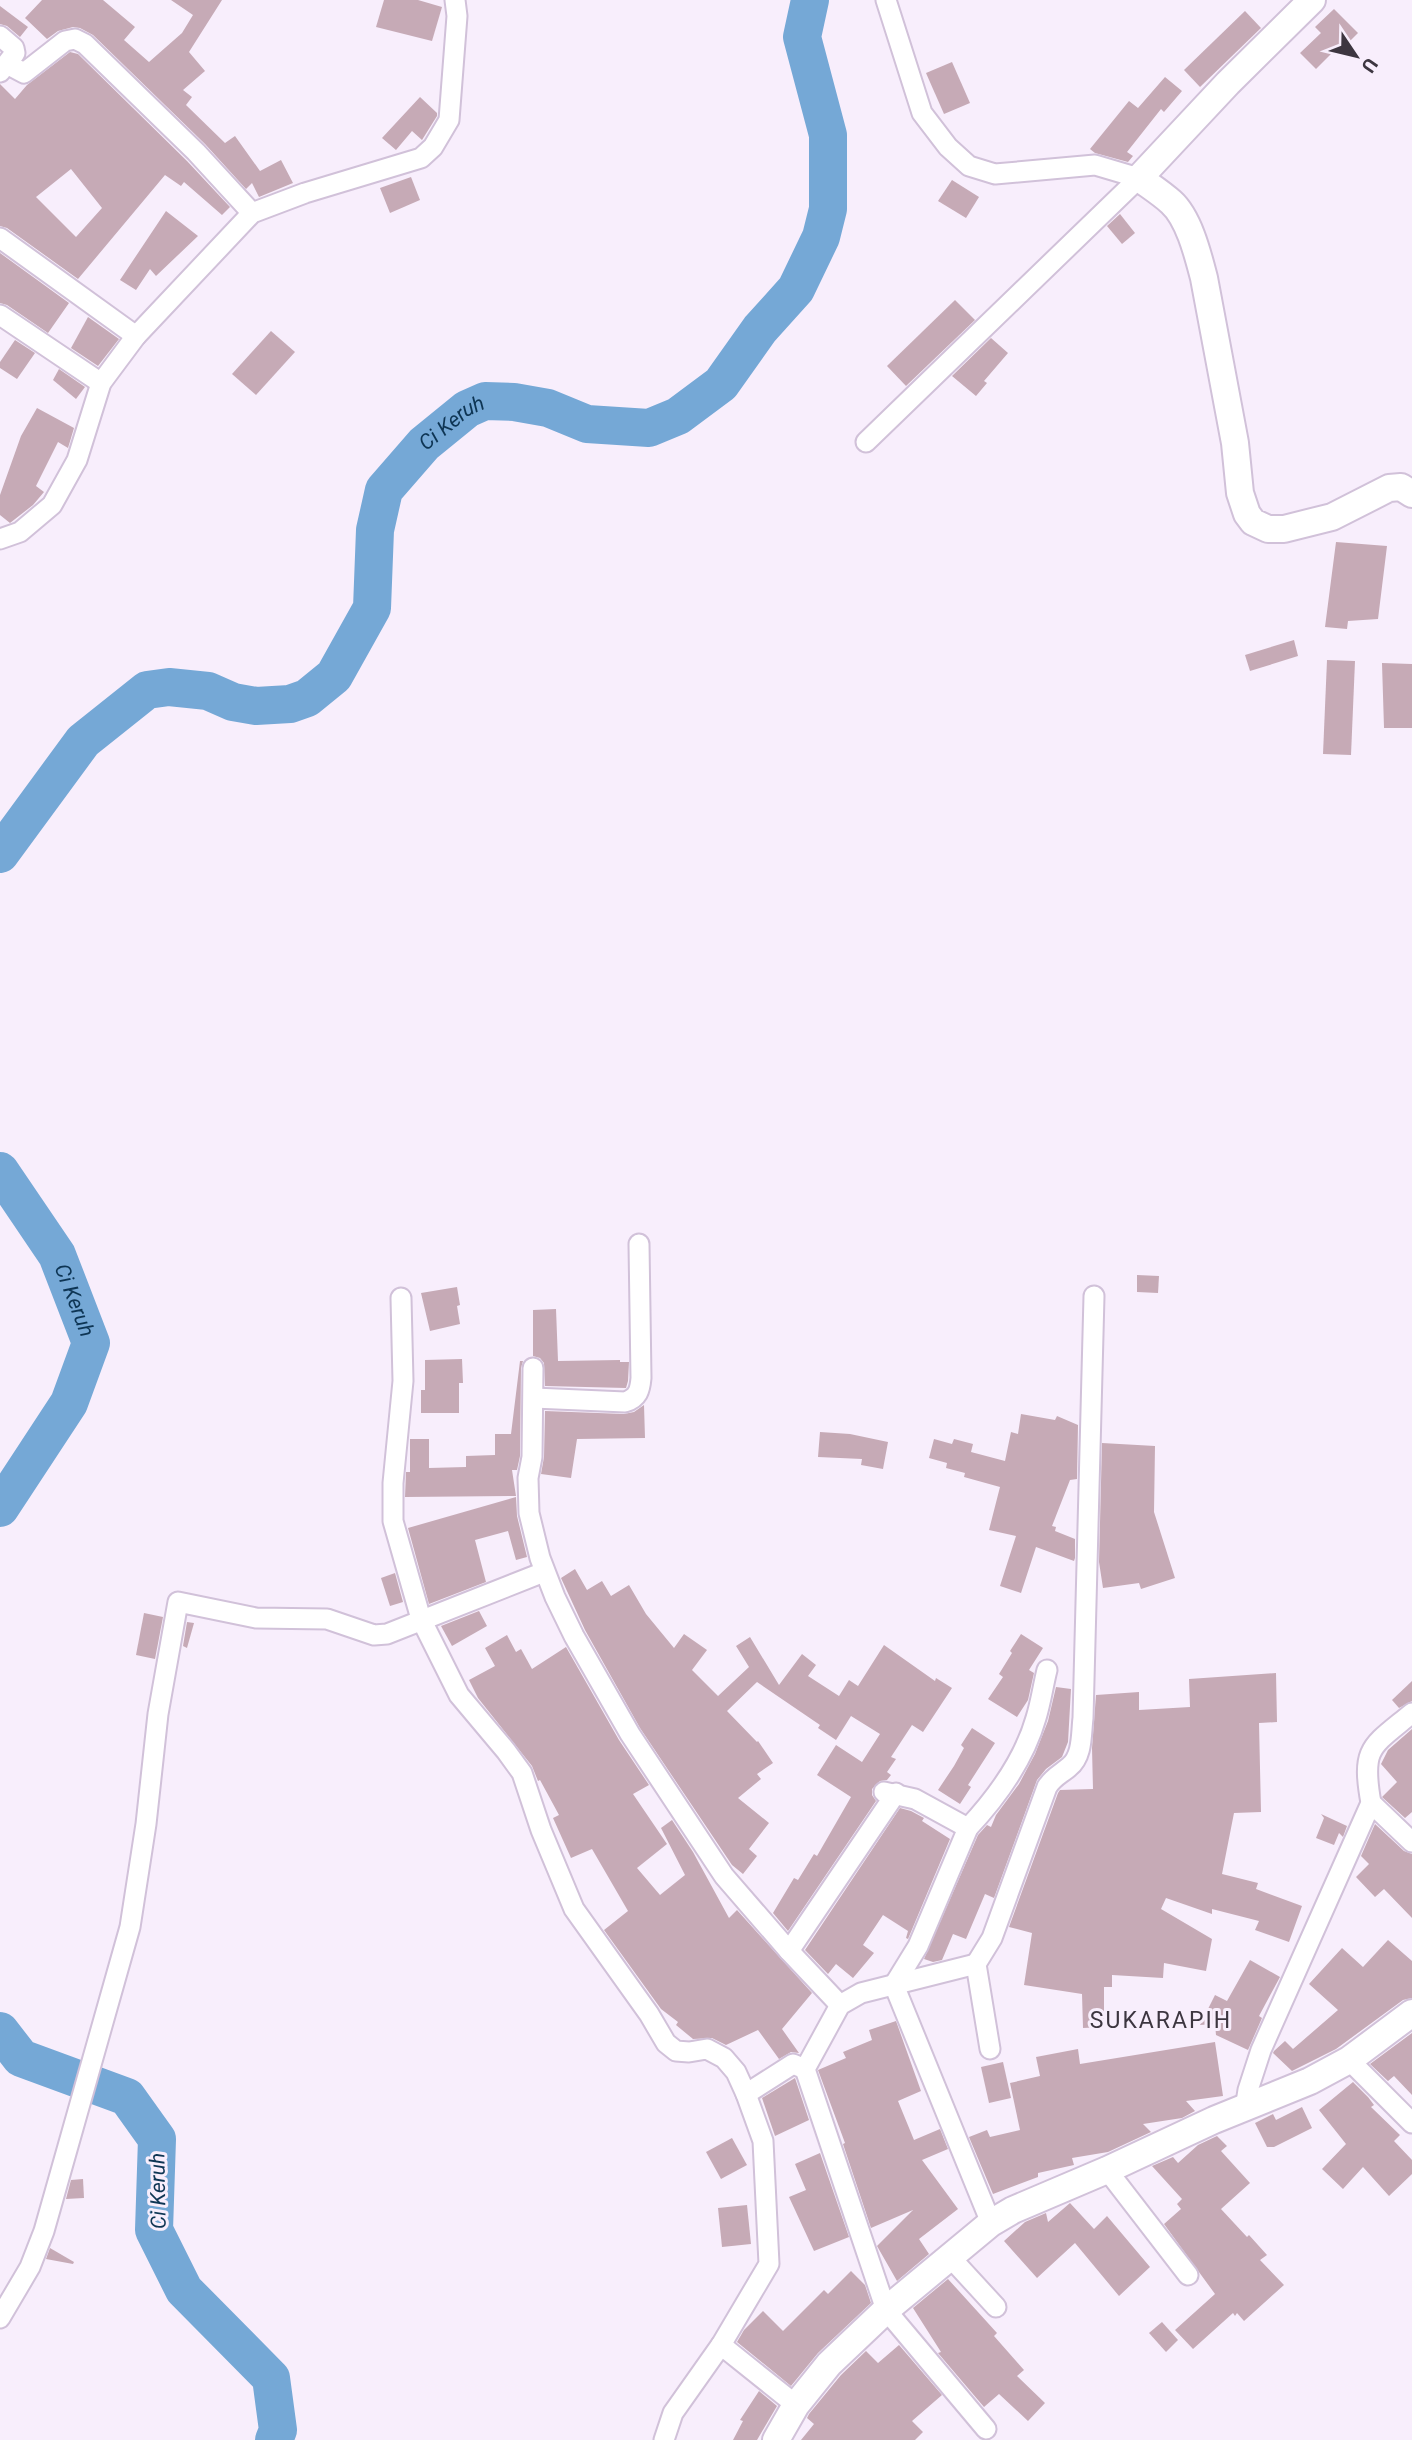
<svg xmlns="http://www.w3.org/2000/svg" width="1412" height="2440" font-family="Roboto,sans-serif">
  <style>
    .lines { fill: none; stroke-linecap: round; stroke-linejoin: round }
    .river { stroke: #75a8d6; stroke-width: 38 }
    .building { fill: #c6aab6; fill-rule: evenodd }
    .street-casing { stroke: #d1c1d9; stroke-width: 23 }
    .secondary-casing { stroke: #d1c1d9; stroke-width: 30 }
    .street { stroke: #fff; stroke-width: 19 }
    .secondary { stroke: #fff; stroke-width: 26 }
    .labels { text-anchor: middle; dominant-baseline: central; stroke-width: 6; stroke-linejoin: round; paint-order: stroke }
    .water-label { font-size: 21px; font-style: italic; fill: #0e3554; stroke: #f8eefc }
    .quarter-label { font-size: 23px; letter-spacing: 2px; fill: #3d3640; stroke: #f8eefc }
  </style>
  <rect width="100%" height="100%" fill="#f8eefc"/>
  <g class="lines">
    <!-- river -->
    <g class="river">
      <path id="s1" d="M0 854 83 741 147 690 169 687 208 691 233 702 256 706 290 704 307 698 334 676 372 608 375 530 384 490 424 444 467 409 485 401 514 402 548 408 587 424 649 428 678 416 721 384 760 329 796 289 821 237 828 209V135L802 37 810 0"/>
      <path id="s2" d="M0 1171 57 1255 91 1343 69 1403 0 1508"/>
      <polyline points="0,2031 21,2058 127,2097 157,2139 154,2230 184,2290 271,2378 278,2430 274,2440"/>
    </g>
  </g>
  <!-- building -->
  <g class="building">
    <polygon points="42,0 103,0 135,27 124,40 149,62 182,33 193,15 171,0 222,0 189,52 205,71 183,90 192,97 186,105 225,143 235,136 260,171 281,160 293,183 259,197 252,183 246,189 205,144 93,35 80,28 73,27 58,31 47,39 25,18"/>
    <polygon points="384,0 418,0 442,7 432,41 376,27"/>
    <polygon points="0,6 28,27 20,37 7,26 0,24"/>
    <polygon points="1334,9 1358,33 1339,52 1336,49 1316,69 1300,53 1321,33 1315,27"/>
    <polygon points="1245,11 1261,28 1200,87 1184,70"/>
    <path d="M70 52 78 54 187 161 230 207 222 215 184 182 181 186 165 175 78 279 7 228 0 226V84L15 99 27 85ZM71 169 102 208 76 237 36 197Z"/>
    <polygon points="952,62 970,103 944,114 926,73"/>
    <polygon points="1165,77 1182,91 1164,112 1161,109 1127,152 1133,156 1128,162 1095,153 1090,149 1129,101 1138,108"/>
    <polygon points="420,97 437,113 437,116 422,140 412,131 396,150 382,138"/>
    <polygon points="411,177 420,200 390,213 380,188"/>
    <polygon points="952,180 979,197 966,218 938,201"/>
    <polygon points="166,211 198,236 156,276 150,269 136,290 120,280"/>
    <polygon points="1120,214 1135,233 1122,244 1107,226"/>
    <polygon points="0,253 69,303 48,333 7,305 0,303"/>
    <polygon points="955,300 975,320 906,386 887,366"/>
    <polygon points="88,317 119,339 98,366 71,348"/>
    <polygon points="271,331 295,352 256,395 232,374"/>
    <polygon points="991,338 1008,353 984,381 987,383 976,396 952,376"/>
    <polygon points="15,340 35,353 17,379 0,368 0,362"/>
    <polygon points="59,369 85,387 76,399 53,380"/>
    <polygon points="37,408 74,428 68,448 58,442 36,486 44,492 33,505 10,523 0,515 0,495 21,436"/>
    <polygon points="1336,542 1387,546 1378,619 1348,621 1347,629 1325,627"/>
    <polygon points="1294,640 1298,656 1250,671 1245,655"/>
    <polygon points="1327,660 1355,661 1351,755 1323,754"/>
    <polygon points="1382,663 1412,664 1412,728 1384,728"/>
    <polygon points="1137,1275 1159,1276 1158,1293 1137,1292"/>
    <polygon points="457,1287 460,1305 457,1306 460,1324 430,1331 421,1293"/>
    <polygon points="556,1309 558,1361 620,1360 620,1362 629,1362 628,1381 626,1388 545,1386 544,1363 540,1358 533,1356 533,1310"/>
    <polygon points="462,1359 463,1383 459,1383 459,1413 421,1413 421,1390 425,1390 425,1360"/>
    <polygon points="520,1361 523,1361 521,1368 520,1456 517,1470 512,1470 516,1496 405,1497 406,1472 410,1472 410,1439 429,1439 429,1468 466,1467 466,1456 495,1455 495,1434 511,1434"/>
    <polygon points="644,1405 645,1438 577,1439 571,1478 541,1474 544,1457 545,1411 624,1414 634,1412"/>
    <polygon points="1021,1414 1055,1420 1057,1416 1078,1425 1077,1479 1070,1480 1052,1526 1056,1527 1055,1531 1075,1539 1075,1558 1074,1561 1036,1547 1021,1593 1000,1586 1016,1536 989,1530 1000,1487 964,1477 965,1473 946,1468 947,1463 929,1458 934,1439 952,1444 954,1439 973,1444 971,1452 1005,1461 1011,1432 1018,1434"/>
    <polygon points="820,1432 850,1434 888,1442 883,1469 861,1465 862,1459 818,1457"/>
    <polygon points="1102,1443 1155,1446 1154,1512 1175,1578 1141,1589 1139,1583 1103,1588 1099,1562"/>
    <polygon points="516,1497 517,1516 527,1557 516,1560 508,1531 475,1540 486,1582 429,1604 408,1528"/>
    <polygon points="575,1569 587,1590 602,1581 611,1596 629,1585 646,1614 674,1648 684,1634 707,1650 692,1670 718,1696 749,1667 736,1646 750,1637 779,1685 802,1654 816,1665 808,1676 839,1696 849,1680 858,1686 884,1645 935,1681 936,1678 952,1688 923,1732 912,1725 891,1757 896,1759 887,1772 891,1775 887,1780 880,1781 872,1789 872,1795 876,1801 788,1931 773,1913 794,1878 798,1880 814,1854 817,1856 851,1797 817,1775 836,1745 862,1762 880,1734 851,1716 836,1740 818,1728 820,1725 757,1682 727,1711 757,1742 758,1741 773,1763 757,1774 761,1779 738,1798 769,1823 749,1849 757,1856 743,1874 732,1865 640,1728 585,1630 561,1578"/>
    <polygon points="395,1573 403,1602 390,1606 381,1578"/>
    <polygon points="479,1611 487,1626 452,1646 441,1626"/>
    <polygon points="144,1613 163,1617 155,1659 136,1655"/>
    <polygon points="187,1622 194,1623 187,1648 183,1646"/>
    <polygon points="1021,1634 1043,1648 1029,1670 1034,1673 1028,1700 1017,1717 988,1699 1003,1677 999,1674 1012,1653 1010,1651"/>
    <polygon points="507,1635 516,1652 521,1649 532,1669 566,1647 619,1740 649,1785 633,1794 667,1844 637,1868 660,1895 685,1875 661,1828 672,1820 693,1852 729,1918 737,1910 812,1993 782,2029 799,2053 791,2052 779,2059 758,2030 726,2045 712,2038 693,2039 676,2025 678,2022 661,2009 604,1930 628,1911 592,1849 571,1858 553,1818 559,1815 540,1780 538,1781 532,1766 478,1698 469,1680 495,1666 485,1648"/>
    <polygon points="1276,1673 1277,1722 1259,1723 1261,1812 1234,1813 1222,1874 1258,1883 1256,1889 1302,1906 1289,1942 1255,1930 1259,1921 1212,1909 1212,1914 1166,1898 1161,1909 1212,1939 1206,1971 1164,1963 1163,1978 1112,1975 1112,1987 1104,1987 1104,2027 1083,2028 1082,1994 1024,1985 1032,1933 1009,1927 1058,1793 1060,1790 1093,1789 1092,1748 1096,1695 1139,1692 1139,1710 1190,1707 1189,1679"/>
    <polygon points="1412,1681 1412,1701 1399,1708 1392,1700"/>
    <polygon points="1056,1687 1071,1689 1068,1742 1062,1757 1046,1769 1037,1780 994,1898 985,1894 966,1939 953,1934 942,1960 933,1962 924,1959 978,1835 987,1825 991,1827 996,1815 1019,1784 1035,1754 1048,1721"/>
    <polygon points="972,1728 995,1743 968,1785 971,1787 960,1804 938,1790 954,1766 964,1748 961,1745"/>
    <polygon points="1412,1729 1412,1812 1405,1818 1382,1797 1397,1782 1381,1764 1388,1750"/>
    <polygon points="900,1808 911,1811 924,1818 922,1821 950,1839 908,1939 906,1938 908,1931 883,1915 863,1945 874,1953 853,1978 836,1964 828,1974 805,1950"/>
    <polygon points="1321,1814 1347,1826 1343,1837 1339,1833 1334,1845 1316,1838 1324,1818"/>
    <polygon points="1375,1824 1404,1851 1412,1854 1412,1918 1384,1889 1375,1897 1356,1877 1369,1864 1361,1856"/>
    <polygon points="1388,1940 1412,1961 1412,1998 1403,2000 1336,2049 1292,2071 1273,2053 1274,2051 1285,2041 1293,2049 1338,2010 1309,1984 1342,1948 1363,1967"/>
    <polygon points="1250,1960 1280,1977 1259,2016 1262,2018 1248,2050 1216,2035 1215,2024 1200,2025 1215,1995 1227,2001"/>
    <polygon points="896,2021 921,2091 898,2101 914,2140 940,2129 948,2149 922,2160 958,2209 919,2239 929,2254 897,2281 877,2246 913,2210 871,2228 843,2144 845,2143 818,2070 846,2058 843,2052 872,2040 869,2030"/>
    <polygon points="1412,2033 1412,2095 1394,2076 1388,2081 1370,2064"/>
    <polygon points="1215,2042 1223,2096 1186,2101 1195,2111 1182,2118 1143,2124 1151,2132 1108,2152 1072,2158 1074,2165 1038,2173 1038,2177 993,2194 969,2137 987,2130 990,2137 1020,2130 1010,2083 1040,2076 1036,2057 1078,2049 1080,2064"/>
    <polygon points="1003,2062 1011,2098 989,2103 981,2067"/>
    <polygon points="795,2078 809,2120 775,2136 762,2098"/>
    <polygon points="1353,2082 1368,2097 1374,2105 1371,2107 1400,2135 1394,2141 1412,2160 1412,2174 1389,2196 1363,2167 1343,2189 1322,2169 1346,2144 1319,2110"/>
    <polygon points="1302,2107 1312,2128 1274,2147 1267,2147 1255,2123 1273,2114 1276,2120"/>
    <polygon points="1217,2136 1227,2146 1221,2151 1250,2183 1221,2209 1247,2237 1249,2235 1267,2255 1260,2260 1284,2285 1244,2321 1237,2313 1235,2316 1233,2313 1193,2349 1175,2330 1215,2294 1164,2224 1181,2209 1177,2204 1182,2199 1152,2166 1173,2157 1178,2163 1198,2145"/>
    <polygon points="732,2138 747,2165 721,2179 706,2152"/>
    <polygon points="820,2153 849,2237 814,2251 789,2197 806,2190 795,2164"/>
    <polygon points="83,2179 84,2198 66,2199 71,2180"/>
    <polygon points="1070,2203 1094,2229 1107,2216 1150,2267 1119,2296 1075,2243 1037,2278 1004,2241 1025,2222 1046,2213 1048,2222"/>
    <polygon points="747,2205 751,2244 722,2247 718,2208"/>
    <polygon points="50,2248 74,2262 73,2264 46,2259"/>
    <polygon points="851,2271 865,2285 871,2303 818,2353 791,2386 737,2342 744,2330 763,2311 783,2331 824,2290 828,2294"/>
    <polygon points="948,2279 997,2333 994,2336 1024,2370 1017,2376 1045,2403 1028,2421 999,2394 984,2407 938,2353 941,2352 913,2308"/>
    <polygon points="1162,2322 1178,2340 1166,2352 1149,2333"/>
    <polygon points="899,2345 942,2395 912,2421 923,2432 915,2440 801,2440 814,2424 807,2418 809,2414 841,2375 866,2351 878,2363"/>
    <polygon points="759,2391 777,2406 757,2440 733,2440 743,2421 740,2420"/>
  </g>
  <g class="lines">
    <defs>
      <g id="street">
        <polyline points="0,36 14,48 15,53 0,72"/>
        <polyline points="7,64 24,73 65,41 75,39 85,44 196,152 252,213"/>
        <polyline points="0,238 136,336"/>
        <polyline points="0,315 101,383"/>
        <polyline points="866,442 1139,178 1095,165 995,174 969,166 948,147 922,113 886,0"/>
        <polyline points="0,539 20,532 52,505 77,460 101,383 136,336 252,213 305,193 421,158 433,147 449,120 457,16 455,0"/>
        <polyline points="401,1298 403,1381 393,1483 393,1521 421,1619 459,1695 506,1751 522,1773 541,1830 574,1909 649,2014 666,2043 676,2051 689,2052 707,2049 724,2058 736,2072 746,2094"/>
        <polyline points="533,1368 532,1457 528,1478 529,1513 540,1558 555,1597 574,1636 630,1734 724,1876 789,1951"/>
        <path d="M534 1398 625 1402C638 1398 640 1390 641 1378L639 1244"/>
        <polyline points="884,1792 915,1799 968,1828 918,1946 894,1985 991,2223"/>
        <polyline points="1371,1803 1412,1842"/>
        <path d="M968 1828C998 1796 1024 1760 1036 1718 1041 1702 1043 1686 1047 1670"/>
        <polyline points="976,1964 861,1993 840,2005 805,2069 886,2310 986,2429"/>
        <polyline points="840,2005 789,1951 896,1793"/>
        <path d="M990 2049 976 1964 992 1938 1047 1787C1053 1777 1061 1774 1069 1767 1083 1756 1081 1734 1083 1718L1094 1296"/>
        <polyline points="1349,2060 1412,2123"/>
        <path d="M1245 2109 1248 2090 1261 2050 1371 1803C1361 1747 1371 1747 1412 1713"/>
        <polyline points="1107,2170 1188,2275"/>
        <polyline points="950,2257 996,2307"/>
        <polyline points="0,2318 30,2267 44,2231 130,1927 146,1824 158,1714 178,1602 256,1618 327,1619 374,1635 387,1634 544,1572"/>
        <polyline points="796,2405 721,2345 769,2264 763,2141 746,2094 793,2064 805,2069"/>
        <polyline points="664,2440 673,2413 721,2345"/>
      </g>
      <g id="secondary">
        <path d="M1312 0 1228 83 1139 178C1150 186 1161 193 1171 202 1189 218 1198 255 1204 278L1235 443 1240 493 1247 514 1253 522 1268 529H1284L1332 517 1389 488 1401 487 1412 494"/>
        <polyline points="776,2440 796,2405 829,2364 886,2310 991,2223 1013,2210 1107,2170 1214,2120 1310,2081 1349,2060 1412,2013"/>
      </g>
    </defs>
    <!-- street casing -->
    <use href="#street" class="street-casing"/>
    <!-- secondary casing -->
    <use href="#secondary" class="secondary-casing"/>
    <!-- street -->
    <use href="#street" class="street"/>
    <!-- secondary -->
    <use href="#secondary" class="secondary"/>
  </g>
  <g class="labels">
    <!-- water labels -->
    <g class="water-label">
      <text stroke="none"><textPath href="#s1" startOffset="714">Ci Keruh</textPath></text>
      <text stroke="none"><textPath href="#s2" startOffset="150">Ci Keruh</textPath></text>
      <text transform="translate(158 2191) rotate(-91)">Ci Keruh</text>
    </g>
    <!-- quarter labels -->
    <g class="quarter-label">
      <text x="1161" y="2020">SUKARAPIH</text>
    </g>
  </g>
  <!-- north arrow -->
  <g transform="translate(1356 56) rotate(125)" stroke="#f8eefc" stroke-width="5" paint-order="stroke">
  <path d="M0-5L12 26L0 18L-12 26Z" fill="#3d3640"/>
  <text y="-10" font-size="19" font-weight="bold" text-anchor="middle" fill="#3d3640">U</text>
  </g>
</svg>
